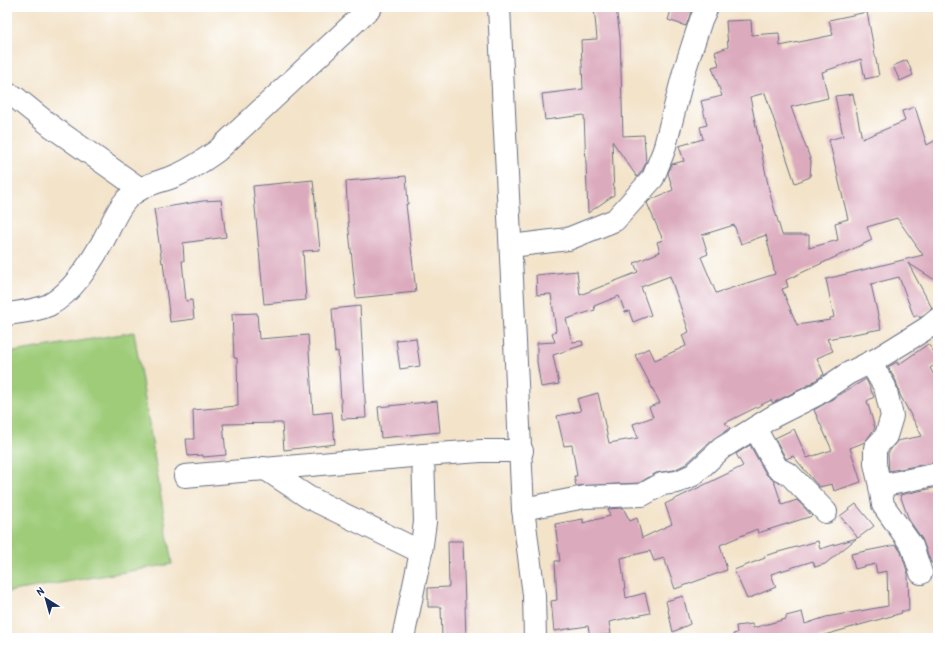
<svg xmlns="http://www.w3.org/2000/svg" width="945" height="645" font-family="'Patrick Hand',sans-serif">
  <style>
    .green { fill: #9fcc79; stroke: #5d7e6c }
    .building { fill: #dcaabd; fill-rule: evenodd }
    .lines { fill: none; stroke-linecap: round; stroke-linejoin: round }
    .minor-casing { stroke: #676e83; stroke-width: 24 }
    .minor { stroke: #fff; stroke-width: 22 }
  </style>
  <rect width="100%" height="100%" fill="#fff"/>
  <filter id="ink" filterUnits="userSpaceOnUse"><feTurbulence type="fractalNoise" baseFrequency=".025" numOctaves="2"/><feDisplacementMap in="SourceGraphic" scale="8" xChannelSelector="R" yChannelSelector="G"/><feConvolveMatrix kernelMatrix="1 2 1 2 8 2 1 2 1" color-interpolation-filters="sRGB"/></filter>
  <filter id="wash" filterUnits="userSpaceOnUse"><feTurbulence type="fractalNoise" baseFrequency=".012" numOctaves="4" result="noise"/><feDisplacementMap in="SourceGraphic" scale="16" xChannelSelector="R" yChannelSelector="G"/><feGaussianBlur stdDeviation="0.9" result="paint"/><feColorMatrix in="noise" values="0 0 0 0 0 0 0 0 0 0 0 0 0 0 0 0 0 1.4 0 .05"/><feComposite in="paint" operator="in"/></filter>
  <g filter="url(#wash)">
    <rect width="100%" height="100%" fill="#f3e3c9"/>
    <!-- green -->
    <polygon class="green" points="134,332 172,564 7,592 7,353"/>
    <g id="blocks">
      <!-- building -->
      <g class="building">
        <polygon points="594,7 616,7 620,37 623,136 644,135 646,163 642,171 637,177 612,141 614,195 588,213 584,115 545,120 542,94 583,89 581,40 597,39"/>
        <polygon points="672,7 693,7 686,26 668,20"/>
        <path d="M867 12 879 76 865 79 861 59 822 72 828 98 791 107 811 161 810 177 795 183 765 93 750 97 770 194 782 235H809V248L838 240 835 223 848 219 829 140 843 136 835 96 853 94 862 139 905 121 902 111 915 107 927 145 938 139V282L908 263 932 308 920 318 918 315 914 317 899 277 871 284 881 329 827 339 833 351 817 358 824 374 810 384 773 403 771 400 725 423 730 428 713 439 686 464 674 470 656 473 639 483 576 486 574 476H577L572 445 564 446 557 416 581 411 577 399 598 393 609 443 638 438 633 424 653 417 649 407 660 403 635 355 649 348 655 360 686 346 682 335 689 332 670 276 641 287 651 315 633 322 629 311 625 312 619 296 594 306 595 310 566 319 572 342 582 341 583 345 553 355 559 384 541 387 537 362V343L555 342 552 333 556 331 551 294 537 295 536 275 577 271 580 295 638 272 634 263 660 252 657 242 663 240 647 203 650 200 673 190 668 173 672 164 684 161 679 146 703 139 700 127 707 125 701 101 722 96 712 67 719 65 715 52 728 47 726 21 751 20 752 35 779 33 780 46 833 35 829 20ZM897 218 923 255 826 279 834 317 830 318V320L797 325 782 289 788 287 786 280 872 240 867 227ZM734 225 741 244 766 235 775 274 716 293 701 257 708 254 702 235Z"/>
        <polygon points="907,60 913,75 900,81 893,66"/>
        <polygon points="406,176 408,204 406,204 416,292 356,298 348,221 346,181"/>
        <polygon points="313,180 320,250 303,251 306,300 264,304 253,186"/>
        <polygon points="221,200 226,237 183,243 184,261 182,261 186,301 192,300 194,319 170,322 163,262 162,263 154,209 203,201"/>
        <polygon points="360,306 366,418 342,419 338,351 335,352 332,309"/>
        <polygon points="257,313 259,339 308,335 313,414 332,412 335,444 284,450 282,423 223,424 226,455 203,457 203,455 188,456 186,439 194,439 193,410 238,406 237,358 234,358 232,314"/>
        <polygon points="416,338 420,366 400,369 396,340"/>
        <polygon points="928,344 938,357 938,363 930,368 938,382 938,462 889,471 888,453 897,441 922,436 900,395 896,381 888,367 897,362 898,365"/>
        <polygon points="866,379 874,397 867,401 875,428 865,442 850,448 861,482 834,491 832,484 819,487 793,456 786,459 775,438 794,429 807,458 832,450 814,410"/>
        <polygon points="437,401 440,432 381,438 378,407"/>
        <polygon points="750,445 766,474 774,481 782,505 797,500 812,516 758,533 757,529 720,545 727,570 675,589 664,558 654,561 650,551 621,558 626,598 645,593 650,613 609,622 611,634 590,637 588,626 554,631 551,601 557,600 555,561 560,561 555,524 583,519 583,523 610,516 608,509 623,508 630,521 637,518 642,538 672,524 665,504 743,466 736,454"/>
        <polygon points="938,487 938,562 931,563 922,539 909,520 900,495"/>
        <polygon points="856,504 874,526 858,538 840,516"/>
        <polygon points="857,538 825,564 815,567 813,561 771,574 776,587 747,599 734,570 765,558 764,556 818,541 820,549"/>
        <polygon points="448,541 463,541 466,638 442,638 441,607 428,607 428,588 449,587"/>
        <polygon points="896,545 901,552 908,574 909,611 901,611 902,613 814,638 734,638 733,634 737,633 736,626 752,624 753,628 786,619 786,616 802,612 805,624 826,617 888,606 887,571 877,573 875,564 855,569 851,554"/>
        <polygon points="683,596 690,624 673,632 666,601"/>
      </g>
    </g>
  </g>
  <g filter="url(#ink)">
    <use href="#blocks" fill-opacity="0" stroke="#676e83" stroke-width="1"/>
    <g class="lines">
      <defs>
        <g id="minor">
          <polyline points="499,7 523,509 534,595 535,638"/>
          <polyline points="7,94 15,97 51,126 139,188"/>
          <polyline points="511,246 568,239 615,220 653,178 664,150 684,72 701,20 707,7"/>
          <path d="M7 314C20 312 36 311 49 305 72 293 90 264 102 243 110 229 115 212 126 200 140 185 157 183 175 176 190 170 203 161 217 151L371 7"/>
          <polyline points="870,362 885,387 892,416 886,436 875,448 875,464 880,486"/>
          <polyline points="755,428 777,468 789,474 826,512"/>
          <polyline points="264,468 308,497 421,552"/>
          <polyline points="185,476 423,455"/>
          <polyline points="523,509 585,497 642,495 662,484 677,482 693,475 722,448 774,416 816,395 847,374 877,359 927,328 938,319"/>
          <polyline points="921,573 912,546 883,505 880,486 938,474"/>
          <polyline points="403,638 421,552 425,522 423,455 481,451 522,451"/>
        </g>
      </defs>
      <!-- minor casing -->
      <use href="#minor" class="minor-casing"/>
      <!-- minor -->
      <use href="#minor" class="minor"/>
    </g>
  </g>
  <!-- margin -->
  <rect width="945" height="645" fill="none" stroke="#fff" stroke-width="24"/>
  <!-- north arrow -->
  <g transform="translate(46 599) rotate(323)" stroke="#ffffff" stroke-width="3" paint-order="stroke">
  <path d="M0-3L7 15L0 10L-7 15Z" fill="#1b2f5e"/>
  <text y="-6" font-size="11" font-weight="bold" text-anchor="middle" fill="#1b2f5e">N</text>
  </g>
</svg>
